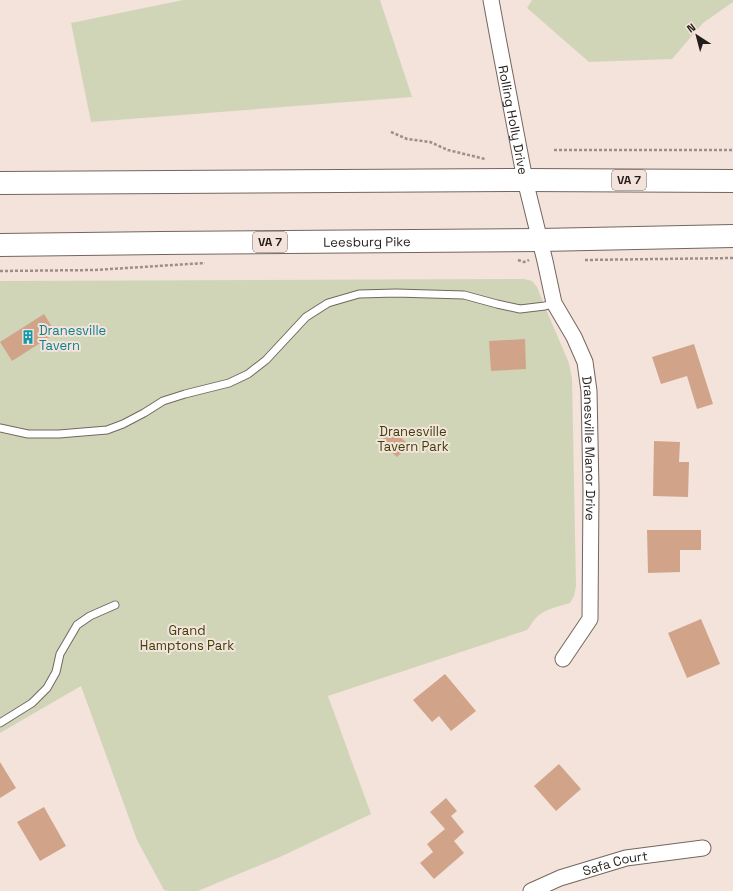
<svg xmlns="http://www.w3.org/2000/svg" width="733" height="891" viewBox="0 0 733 891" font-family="'Space Grotesk',sans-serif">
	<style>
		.green { fill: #d1d5b8 }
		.building { fill: #d1a48a }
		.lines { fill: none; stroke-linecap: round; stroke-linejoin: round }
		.lane-casing { stroke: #74665f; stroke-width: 9 }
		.street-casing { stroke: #74665f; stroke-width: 17 }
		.highway-casing { stroke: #74665f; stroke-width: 24 }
		.path { stroke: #9b8f89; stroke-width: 2.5; stroke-dasharray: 3 2; stroke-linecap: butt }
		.lane { stroke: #fff; stroke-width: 7 }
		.street { stroke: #fff; stroke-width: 15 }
		.highway { stroke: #fff; stroke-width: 22 }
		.labels { text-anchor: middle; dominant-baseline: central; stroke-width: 4; stroke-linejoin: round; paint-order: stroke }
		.shield { fill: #f3e3db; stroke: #625955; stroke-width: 1 }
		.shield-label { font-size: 12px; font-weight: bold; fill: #241e1b }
		.street-label { font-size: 13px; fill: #241e1b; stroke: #f3e3db }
		.culture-label { font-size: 13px; fill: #0d838f; stroke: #f3e3db; text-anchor: start }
		.park-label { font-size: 13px; fill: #3c4107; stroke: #f3e3db }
	</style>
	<rect width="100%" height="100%" fill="#f3e3db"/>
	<path class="green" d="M183,0H380L412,97L91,122L71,23Z
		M532,0H733V2L703,23L672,59L589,62L527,8Z
		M524,279L532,281L537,287L548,314L569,363L572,378L576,586L574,596L570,603C557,607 544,609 535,619C532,622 530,627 527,630L328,696L371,814L282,856L198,891H169L164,890L137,840L81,686L0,733V281Z"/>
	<path class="building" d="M44,314L56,333L12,361L0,342Z
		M525,339L526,369L491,371L489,341Z
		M694,344L713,404L697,409L687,376L661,384L652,357Z
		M392,429L409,445L397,457L380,442Z
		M654,441L680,442L679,462H689L688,497L653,496Z
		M647,530H701V550H680V572L648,573Z
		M701,619L720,664L687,678L668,633Z
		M445,674L476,711L451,731L439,716L432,722L413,700Z
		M0,762L16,788L0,798Z
		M559,764L581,789L556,811L534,786Z
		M446,798L457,811L451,816L464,832L454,841L464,853L434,879L420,863L433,852L427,844L445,829L430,812Z
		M44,807L66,846L40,861L17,822Z"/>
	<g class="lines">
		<defs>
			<path id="lane" d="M0,428L28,434H59L107,430L123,424L144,413L163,401L185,394L229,383L248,374L266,360L306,317L328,303L359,294L396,293L464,295L497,304L520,309L545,306L554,303
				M0,723L32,703L47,688L56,672L60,654L77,625L90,616L115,605"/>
			<g id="street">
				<path id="s1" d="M491,0L498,38L525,180L545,261L554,303L574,337L585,362L589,391L591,490L590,619L563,659"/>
				<path id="s2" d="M531,891L560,878L626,858L703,848"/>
			</g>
			<g id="highway">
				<path d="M0,183L525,180L733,181"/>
				<path id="s3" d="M0,245L162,243L540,240L733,236"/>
			</g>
		</defs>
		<use href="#lane" class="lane-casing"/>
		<use href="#street" class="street-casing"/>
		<use href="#highway" class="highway-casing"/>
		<path class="path" d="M391,132L407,139L430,142L448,150L485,159
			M554,150H733
			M518,260L524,262L529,260
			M585,260L733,258
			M0,271L95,270L205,263"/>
		<use href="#lane" class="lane"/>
		<use href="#street" class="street"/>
		<use href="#highway" class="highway"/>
	</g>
	<defs>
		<symbol id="building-bare" viewBox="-9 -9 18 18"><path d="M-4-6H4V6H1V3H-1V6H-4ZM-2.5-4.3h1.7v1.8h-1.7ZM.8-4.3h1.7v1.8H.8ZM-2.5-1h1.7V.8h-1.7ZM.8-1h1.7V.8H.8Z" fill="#0f9aa8" stroke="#f3e3db" stroke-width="2.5" paint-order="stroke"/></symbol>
	</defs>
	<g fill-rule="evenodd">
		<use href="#building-bare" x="18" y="327" width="20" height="20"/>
	</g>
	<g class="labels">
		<g class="shield">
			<rect x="612" y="170" width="34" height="20" rx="3"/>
			<rect x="253" y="232" width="34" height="20" rx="3"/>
		</g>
		<g class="shield-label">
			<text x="629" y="180">VA 7</text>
			<text x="270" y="242">VA 7</text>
		</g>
		<g class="street-label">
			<text stroke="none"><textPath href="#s1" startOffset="122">Rolling Holly Drive</textPath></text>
			<text stroke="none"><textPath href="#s3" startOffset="367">Leesburg Pike</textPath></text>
			<text stroke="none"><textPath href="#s1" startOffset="463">Dranesville Manor Drive</textPath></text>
			<text stroke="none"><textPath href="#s2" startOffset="89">Safa Court</textPath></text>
		</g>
		<g class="culture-label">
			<text x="39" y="330">Dranesville<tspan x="39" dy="15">Tavern</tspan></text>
		</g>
		<g class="park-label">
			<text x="413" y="431">Dranesville<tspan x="413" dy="15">Tavern Park</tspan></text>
			<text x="187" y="630">Grand<tspan x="187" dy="15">Hamptons Park</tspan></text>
		</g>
	</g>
	<g transform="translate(697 36) rotate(324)" stroke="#f3e3db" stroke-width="3" paint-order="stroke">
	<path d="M0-3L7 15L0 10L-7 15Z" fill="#241e1b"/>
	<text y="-6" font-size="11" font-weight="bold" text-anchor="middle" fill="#241e1b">N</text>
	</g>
</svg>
